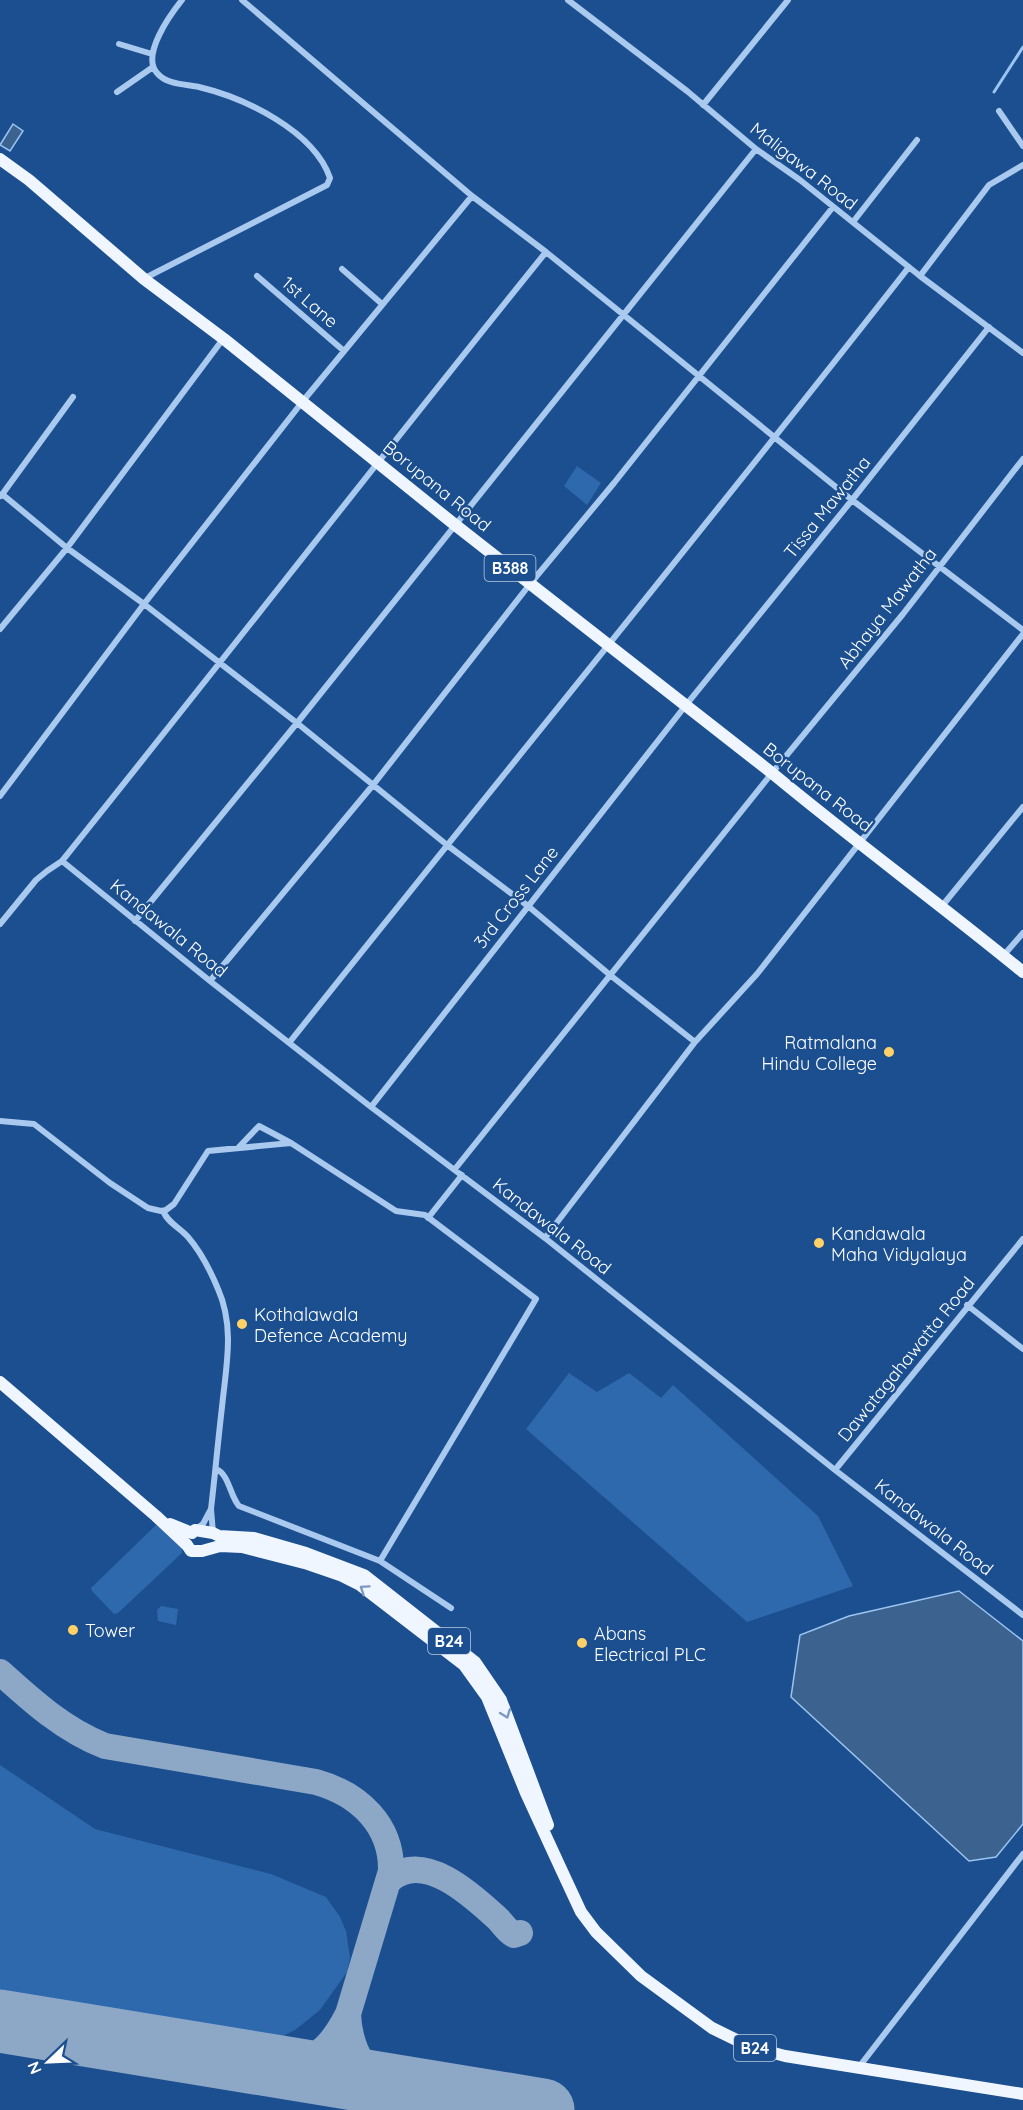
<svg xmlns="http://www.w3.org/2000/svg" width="1023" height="2110" viewBox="0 0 1023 2110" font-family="Quicksand,sans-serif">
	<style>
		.green { fill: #2e69ad }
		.water { fill: #3c6290; stroke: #9cc4f0; stroke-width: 1.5 }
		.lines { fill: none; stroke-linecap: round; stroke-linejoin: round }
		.stream { stroke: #9cc4f0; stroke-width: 3 }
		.taxiway { stroke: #8da7c7; stroke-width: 26 }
		.runway { stroke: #8da7c7; stroke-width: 63 }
		.minor { stroke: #a9c9ee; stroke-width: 6 }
		.primary { stroke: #f0f6ff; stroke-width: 12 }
		.oneway { stroke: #7b9ac1 }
		.poi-dot { fill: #ffd166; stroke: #1b4f8f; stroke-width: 2 }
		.labels { text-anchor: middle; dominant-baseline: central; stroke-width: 5; stroke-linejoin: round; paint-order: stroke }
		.shield { fill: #1b4f8f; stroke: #bbcadd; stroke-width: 1.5 }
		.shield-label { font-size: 16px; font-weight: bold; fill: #fff }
		.street-label { font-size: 18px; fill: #fff; stroke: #1b4f8f }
		.poi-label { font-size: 18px; fill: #fff; stroke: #1b4f8f; text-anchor: start }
	</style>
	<rect width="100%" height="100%" fill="#1b4f8f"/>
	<path class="green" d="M577,466L601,483L587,505L564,486Z
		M569,1373L597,1392L629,1373L661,1398L673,1385L818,1516L853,1586L747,1622L526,1429Z
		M156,1525H160L182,1548V1553L118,1613L114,1614L92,1591L91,1588Z
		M161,1606L178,1609L176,1625L158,1621L157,1610Z
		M0,1765L95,1829L271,1874L326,1897L340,1917L346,1931L350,1958L347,1972L320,2010L295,2030L279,2038L0,1991Z"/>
	<path class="water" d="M13,124L23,131L10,151L0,145Z
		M959,1591L1023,1641V1824L996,1857L969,1861L791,1697L800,1635L849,1616Z"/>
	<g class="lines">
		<path class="stream" d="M994,92L1023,47"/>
		<path class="taxiway" d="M0,1672C32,1701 64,1730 105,1746L316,1782C359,1794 392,1825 391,1871L348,2014C349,2036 357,2066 378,2077C387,2081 397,2084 406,2087
			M390,1880C423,1849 473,1896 498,1919C503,1924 507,1931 514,1935L520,1933
			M0,2026L17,2024
			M266,2065C312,2063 327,2055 348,2014"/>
		<path class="runway" d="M0,2021L543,2110"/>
		<path class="minor" d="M242,0L472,196L546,252L852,500L1023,630
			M568,0L687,91L756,149L800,180L920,276L1023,353
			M119,44L152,54
			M117,92L153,67
			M703,105L788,0
			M999,111L1023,146
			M853,222L917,140
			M342,269L382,304
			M257,276L344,351
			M920,276L989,185L1023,165
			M145,278L327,185L330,178C314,131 245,98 199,87C185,84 167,85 157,73C141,55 170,15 182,0
			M2,494L67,548L144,604L297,723L447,845L528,906L610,975L695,1042
			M1,496L73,397
			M0,629L67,548L223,339
			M0,796L144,604L303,401L472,196
			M62,861L210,981L371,1107L545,1238L835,1470L1023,1615
			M942,906L1023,807
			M135,921L297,723L756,149
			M0,924L36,880L47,871L62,861C224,659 383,454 546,252
			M1003,956L1023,933
			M210,981L373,785L530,584L614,483L833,207
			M289,1043C495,784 705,528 909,267
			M371,1107L686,705L852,500L989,327
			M0,1121L34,1124L110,1183L148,1208L161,1211L166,1210L174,1204L208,1151L291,1143L396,1211L425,1215L536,1299L380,1561
			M238,1148L259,1126L291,1143
			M455,1169L772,773L903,614L1023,459
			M163,1211C168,1223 179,1227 188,1237C200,1251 211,1272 218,1289C235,1327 226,1367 222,1407C218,1441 215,1475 211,1509L213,1533
			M428,1218L462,1175
			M545,1238L695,1042L757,974L1023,634
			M967,1305L1023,1349
			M216,1469C229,1474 230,1496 239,1506L380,1561L451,1608
			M835,1470L1023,1239
			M196,1529L203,1524L211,1509
			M859,2067L1023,1854"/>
		<path class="primary" d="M0,159L29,180L144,279L224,339L454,524L772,773C854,841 940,904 1023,972
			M0,1382L156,1516L187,1545L191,1551H202L220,1546L242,1547L308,1564L340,1575L360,1585L464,1665L487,1697L526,1793L561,1869L581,1912L596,1932L641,1976L712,2028L751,2047L785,2056L1023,2094
			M170,1524L192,1533L195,1530L213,1533L219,1536L254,1538L306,1553L364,1575L475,1662L501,1700L548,1825"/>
	</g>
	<defs><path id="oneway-chevron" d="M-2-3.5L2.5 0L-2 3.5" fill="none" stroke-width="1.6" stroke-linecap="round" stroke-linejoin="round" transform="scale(1.5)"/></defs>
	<g class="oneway">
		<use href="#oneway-chevron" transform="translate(364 1589) rotate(-146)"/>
		<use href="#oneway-chevron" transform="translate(506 1714) rotate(69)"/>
	</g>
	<g class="poi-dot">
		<circle cx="889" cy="1052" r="6"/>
		<circle cx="819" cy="1243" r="6"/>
		<circle cx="242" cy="1324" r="6"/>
		<circle cx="73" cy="1630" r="6"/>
		<circle cx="582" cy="1643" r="6"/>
	</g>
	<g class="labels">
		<g class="shield">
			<rect x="484.5" y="555" width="51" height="26" rx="4.5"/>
			<rect x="428" y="1628" width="42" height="26" rx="4.5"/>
			<rect x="734" y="2035" width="42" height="26" rx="4.5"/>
		</g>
		<g class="shield-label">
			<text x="510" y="568">B388</text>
			<text x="449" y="1641">B24</text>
			<text x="755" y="2048">B24</text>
		</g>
		<g class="street-label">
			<text transform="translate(804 166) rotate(38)">Maligawa Road</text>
			<text transform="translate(310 302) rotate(41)">1st Lane</text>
			<text transform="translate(437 486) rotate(39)">Borupana Road</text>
			<text transform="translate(827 507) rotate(-51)">Tissa Mawatha</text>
			<text transform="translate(887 608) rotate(-52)">Abhaya Mawatha</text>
			<text transform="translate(818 787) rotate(38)">Borupana Road</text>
			<text transform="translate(516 897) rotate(-52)">3rd Cross Lane</text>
			<text transform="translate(169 928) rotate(39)">Kandawala Road</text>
			<text transform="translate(552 1226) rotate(38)">Kandawala Road</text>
			<text transform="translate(906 1359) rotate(-51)">Dawatagahawatta Road</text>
			<text transform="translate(934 1527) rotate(38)">Kandawala Road</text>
		</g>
		<g class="poi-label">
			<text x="877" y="1042" text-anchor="end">Ratmalana<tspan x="877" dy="21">Hindu College</tspan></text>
			<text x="831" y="1233">Kandawala<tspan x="831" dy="21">Maha Vidyalaya</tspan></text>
			<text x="254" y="1314">Kothalawala<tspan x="254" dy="21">Defence Academy</tspan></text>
			<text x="85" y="1630">Tower</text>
			<text x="594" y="1633">Abans<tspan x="594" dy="21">Electrical PLC</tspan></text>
		</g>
	</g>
	<g transform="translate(48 2062) rotate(247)" stroke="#1b4f8f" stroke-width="4.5" paint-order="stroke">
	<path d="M0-4.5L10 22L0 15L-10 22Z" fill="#ffffff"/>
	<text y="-9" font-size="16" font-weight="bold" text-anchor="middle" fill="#ffffff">N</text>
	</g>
</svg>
